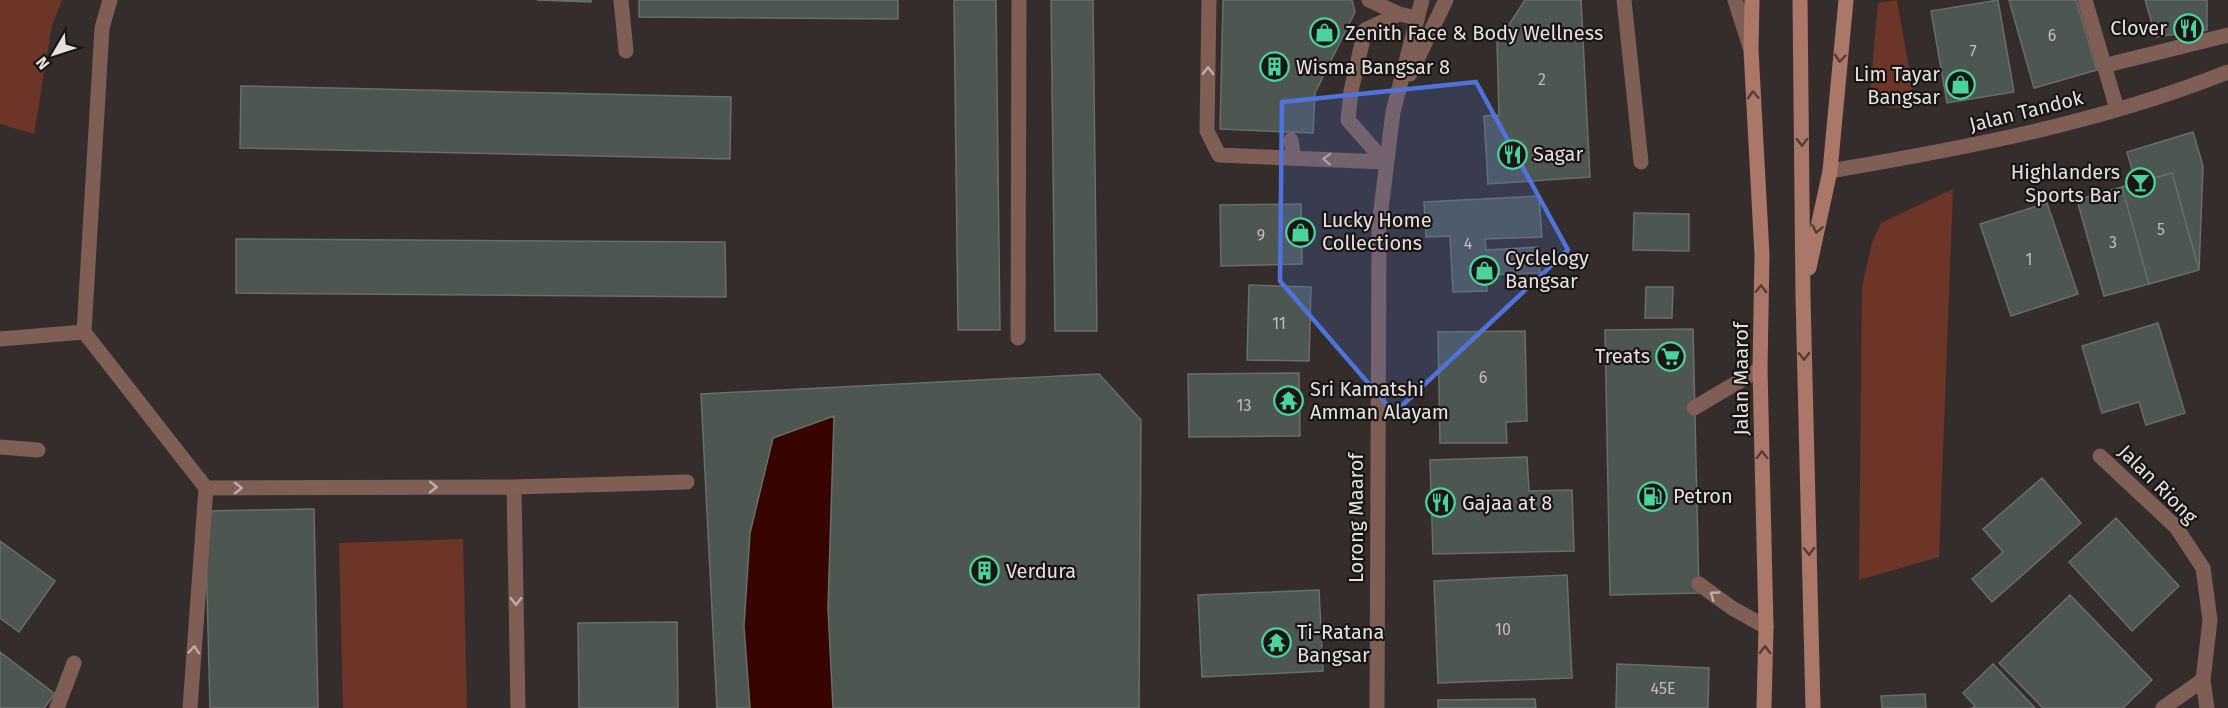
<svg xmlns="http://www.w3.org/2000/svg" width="2228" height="708" viewBox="0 0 2228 708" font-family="'Fira Sans',sans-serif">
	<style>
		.green { fill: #6d3527 }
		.water { fill: #370400 }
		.building { fill: #4e5652; stroke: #676f6b; stroke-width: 1.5 }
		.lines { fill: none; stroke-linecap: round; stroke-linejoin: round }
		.service { stroke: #7f5e55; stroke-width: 15 }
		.minor { stroke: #7f5e55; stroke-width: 15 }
		.secondary { stroke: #ab7769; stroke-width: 15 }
		.oneway { stroke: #533d37 }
		.oneway2 { stroke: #bdada8 }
		.marked { fill: #4f73da; fill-opacity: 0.2; stroke: #4f73da; stroke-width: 4.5; stroke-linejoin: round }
		.labels { text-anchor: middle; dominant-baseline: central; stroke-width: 4.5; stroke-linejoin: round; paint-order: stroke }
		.number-label { font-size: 16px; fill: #c0bebc }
		.poi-label { font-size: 20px; fill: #e6e1df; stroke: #191615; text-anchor: start }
		.street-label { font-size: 20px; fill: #e6e1df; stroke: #191615 }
	</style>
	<rect width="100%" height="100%" fill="#342d2b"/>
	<path class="green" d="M0,0H62L52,25L34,134L0,124Z
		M1897,0L1915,103C1895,112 1886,109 1870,94L1878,3Z
		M1953,189L1939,557L1859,580L1862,287L1872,243L1881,223Z
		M463,539L467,708H343L339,543Z"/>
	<path class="water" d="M834,416L828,608L833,708H750L744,626L750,533L773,438Z"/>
	<path class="building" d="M537,0H591V2Z
		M639,0H898V19L639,17Z
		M954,0H996L1000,330H958Z
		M1051,0H1093L1097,331H1055Z
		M1223,0H1352L1355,12L1315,93L1313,133L1220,129Z
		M1525,0H1581L1590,177L1488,184L1484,116L1499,115L1497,43Z
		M1998,0L2014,92L1947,103L1931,11Z
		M2009,0H2076L2097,70L2034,88Z
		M2145,0H2207V30L2156,37Z
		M241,86L731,97L730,159L240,148Z
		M2193,132L2203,166L2199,270L2172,173L2136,183L2127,152Z
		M2172,173L2199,270L2149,284L2122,187Z
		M2122,187L2149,284L2104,296L2077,200Z
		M1539,196L1542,237L1485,239L1486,250L1538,247L1540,273L1486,275L1487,291L1453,292L1450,236L1426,237L1424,202Z
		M2047,203L2078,294L2011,316L1980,224Z
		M1301,204L1302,264L1221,266L1220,205Z
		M1634,213L1689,214V251L1633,250Z
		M236,239L725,242L726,297L236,293Z
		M1249,285L1311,287L1309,361L1247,360Z
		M1646,287H1673L1672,318H1645Z
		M2158,323L2185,413L2146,425L2139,402L2102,413L2082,346Z
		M1693,329L1699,593L1610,595L1605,330Z
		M1525,331L1527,421L1506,422L1507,443H1440L1438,332Z
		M1299,373L1300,436L1189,437L1188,374Z
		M1099,374L1141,420L1139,708H833L828,608L834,416L773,438L750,533L744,626L750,708H717L701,394Z
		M1527,457L1529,491L1572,490L1574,551L1433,554L1430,460Z
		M2042,478L2081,523L1992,602L1972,579L2003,552L1983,529Z
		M314,509L318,708H210L205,511Z
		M2116,518L2179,586L2132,631L2069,562Z
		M0,541L55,581L19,632L0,618Z
		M1567,575L1572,678L1438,683L1434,581Z
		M1319,590L1323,671L1202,677L1198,595Z
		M2070,595L2152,680L2123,708H2043L1999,663Z
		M677,622L678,708H579L578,623Z
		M0,652L55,694L44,708H0Z
		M1617,664L1709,668L1708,708H1616Z
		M1993,664L2035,708H1972L1975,706L1963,693Z
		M1925,694L1926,708H1882L1881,696Z
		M1535,699L1536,708H1438V700Z"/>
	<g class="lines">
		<path class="service" d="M110,0L102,28L84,332L206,488
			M621,0L626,51
			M1209,0L1207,131L1219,155L1385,162
			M1369,0L1399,14
			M1624,0L1641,162
			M2085,0L2117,109
			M2103,66L2228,35
			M1291,140L1294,158
			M1385,162L1348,120L1351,91L1365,30L1399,14L1417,18
			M1018,338L1019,0
			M0,339L84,332
			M1694,408L1760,369
			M0,447L38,450
			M514,487L687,482
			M1699,584L1732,608L1766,627
			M57,708L74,663
			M190,708L206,488L514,487L518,708"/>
		<path class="minor" d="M1735,0L1750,47
			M1410,74L1446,0
			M1830,171C1965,148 2100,123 2228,72
			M2100,456L2176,527L2203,568L2210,620L2203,680L2207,708
			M1377,708L1379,226L1393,112L1422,0
			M2163,708L2203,680"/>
		<path class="secondary" d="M1752,0L1751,50L1762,255L1760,369L1766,627L1764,708
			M1800,0L1803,297L1813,708
			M1809,268L1830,171L1846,0"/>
	</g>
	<defs><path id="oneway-chevron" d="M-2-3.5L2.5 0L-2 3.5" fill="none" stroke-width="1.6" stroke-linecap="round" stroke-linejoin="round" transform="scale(1.5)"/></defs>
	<g class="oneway">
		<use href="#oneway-chevron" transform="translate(1840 58) rotate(95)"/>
		<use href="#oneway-chevron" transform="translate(1753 95) rotate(-93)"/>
		<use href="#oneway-chevron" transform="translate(1802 142) rotate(90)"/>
		<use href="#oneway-chevron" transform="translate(1817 229) rotate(102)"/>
		<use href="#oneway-chevron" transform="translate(1761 289) rotate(-89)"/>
		<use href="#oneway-chevron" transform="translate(1804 356) rotate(89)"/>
		<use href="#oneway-chevron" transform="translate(1762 455) rotate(-91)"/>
		<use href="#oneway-chevron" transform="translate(1809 551) rotate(89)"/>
		<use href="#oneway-chevron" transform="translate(1765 650) rotate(-89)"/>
	</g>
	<g class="oneway2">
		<use href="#oneway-chevron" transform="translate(1208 71) rotate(-89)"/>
		<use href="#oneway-chevron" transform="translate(1327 159) rotate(-178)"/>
		<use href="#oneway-chevron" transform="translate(433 487)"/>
		<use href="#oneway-chevron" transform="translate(238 488)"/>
		<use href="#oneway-chevron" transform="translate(1714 595) rotate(-144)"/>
		<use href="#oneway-chevron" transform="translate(516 601) rotate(89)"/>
		<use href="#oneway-chevron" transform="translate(194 650) rotate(-86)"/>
	</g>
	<path class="marked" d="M1476,82L1568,250L1394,413L1280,281L1282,102Z"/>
	<defs>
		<symbol id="restaurant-ring" viewBox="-11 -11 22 22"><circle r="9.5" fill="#191615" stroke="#4ad49c" stroke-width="1.5"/><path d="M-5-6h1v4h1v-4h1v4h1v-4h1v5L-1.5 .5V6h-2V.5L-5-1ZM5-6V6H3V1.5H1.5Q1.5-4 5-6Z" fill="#4ad49c"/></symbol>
		<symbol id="shop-ring" viewBox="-11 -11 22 22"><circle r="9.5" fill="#191615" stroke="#4ad49c" stroke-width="1.5"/><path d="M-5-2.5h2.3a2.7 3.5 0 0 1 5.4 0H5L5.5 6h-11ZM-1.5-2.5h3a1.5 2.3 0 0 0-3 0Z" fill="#4ad49c"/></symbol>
		<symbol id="building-ring" viewBox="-11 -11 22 22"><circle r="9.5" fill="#191615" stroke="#4ad49c" stroke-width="1.5"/><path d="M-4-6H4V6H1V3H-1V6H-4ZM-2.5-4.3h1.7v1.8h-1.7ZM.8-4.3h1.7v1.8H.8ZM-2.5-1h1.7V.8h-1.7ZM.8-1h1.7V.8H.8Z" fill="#4ad49c"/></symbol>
		<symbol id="bar-ring" viewBox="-11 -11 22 22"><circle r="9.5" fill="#191615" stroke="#4ad49c" stroke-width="1.5"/><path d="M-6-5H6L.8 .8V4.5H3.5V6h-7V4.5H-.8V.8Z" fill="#4ad49c"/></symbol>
		<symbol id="supermarket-ring" viewBox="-11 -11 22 22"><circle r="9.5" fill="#191615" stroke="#4ad49c" stroke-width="1.5"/><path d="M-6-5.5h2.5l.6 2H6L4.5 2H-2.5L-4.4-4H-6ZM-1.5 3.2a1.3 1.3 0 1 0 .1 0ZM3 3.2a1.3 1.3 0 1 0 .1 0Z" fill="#4ad49c"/></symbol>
		<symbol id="temple-ring" viewBox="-11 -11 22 22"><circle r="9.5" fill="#191615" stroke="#4ad49c" stroke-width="1.5"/><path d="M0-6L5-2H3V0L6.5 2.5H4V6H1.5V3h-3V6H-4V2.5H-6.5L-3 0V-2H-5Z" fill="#4ad49c"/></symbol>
		<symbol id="fuel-ring" viewBox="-11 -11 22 22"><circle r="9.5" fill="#191615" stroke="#4ad49c" stroke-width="1.5"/><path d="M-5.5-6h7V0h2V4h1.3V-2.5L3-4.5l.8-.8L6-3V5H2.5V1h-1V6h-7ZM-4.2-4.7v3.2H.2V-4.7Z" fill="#4ad49c"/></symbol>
	</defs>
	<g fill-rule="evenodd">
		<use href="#restaurant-ring" x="2172" y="12" width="33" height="33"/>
		<use href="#shop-ring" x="1308" y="16" width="33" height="33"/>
		<use href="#building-ring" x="1258" y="50" width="33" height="33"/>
		<use href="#shop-ring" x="1944" y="68" width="33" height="33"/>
		<use href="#restaurant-ring" x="1496" y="138" width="33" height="33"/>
		<use href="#bar-ring" x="2124" y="166" width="33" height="33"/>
		<use href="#shop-ring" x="1284" y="216" width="33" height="33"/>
		<use href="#shop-ring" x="1468" y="254" width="33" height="33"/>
		<use href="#supermarket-ring" x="1654" y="340" width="33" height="33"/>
		<use href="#temple-ring" x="1272" y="384" width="33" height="33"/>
		<use href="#fuel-ring" x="1636" y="480" width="33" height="33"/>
		<use href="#restaurant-ring" x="1424" y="486" width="33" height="33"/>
		<use href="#building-ring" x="968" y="554" width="33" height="33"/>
		<use href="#temple-ring" x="1260" y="626" width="33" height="33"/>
	</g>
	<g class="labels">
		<g class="number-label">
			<text x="2052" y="35">6</text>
			<text x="1973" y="51">7</text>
			<text x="1542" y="79">2</text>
			<text x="2161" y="229">5</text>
			<text x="1261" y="235">9</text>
			<text x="2113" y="242">3</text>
			<text x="1468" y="243">4</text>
			<text x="2029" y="259">1</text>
			<text x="1279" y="323">11</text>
			<text x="1483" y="377">6</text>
			<text x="1244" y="405">13</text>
			<text x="1503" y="629">10</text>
			<text x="1663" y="688">45E</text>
		</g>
		<g class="poi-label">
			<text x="2167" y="28" text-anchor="end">Clover</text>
			<text x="1345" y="33">Zenith Face &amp; Body Wellness</text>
			<text x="1296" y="67">Wisma Bangsar 8</text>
			<text x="1940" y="74" text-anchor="end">Lim Tayar<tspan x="1940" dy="23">Bangsar</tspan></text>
			<text x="1533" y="154">Sagar</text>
			<text x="2120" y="172" text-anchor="end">Highlanders<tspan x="2120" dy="23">Sports Bar</tspan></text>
			<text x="1322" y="220">Lucky Home<tspan x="1322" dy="23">Collections</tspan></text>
			<text x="1505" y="258">Cyclelogy<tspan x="1505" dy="23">Bangsar</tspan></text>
			<text x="1650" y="356" text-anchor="end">Treats</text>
			<text x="1310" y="389">Sri Kamatshi<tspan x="1310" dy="23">Amman Alayam</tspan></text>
			<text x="1673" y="496">Petron</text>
			<text x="1462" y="503">Gajaa at 8</text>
			<text x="1006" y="571">Verdura</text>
			<text x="1297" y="632">Ti-Ratana<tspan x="1297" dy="23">Bangsar</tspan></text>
		</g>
		<g class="street-label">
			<text transform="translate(2026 111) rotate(-14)">Jalan Tandok</text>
			<text transform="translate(1741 379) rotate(-90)">Jalan Maarof</text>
			<text transform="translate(2158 484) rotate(45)">Jalan Riong</text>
			<text transform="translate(1356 518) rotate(-90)">Lorong Maarof</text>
		</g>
	</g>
	<g transform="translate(54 54) rotate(231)" stroke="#191615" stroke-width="4.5" paint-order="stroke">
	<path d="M0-4.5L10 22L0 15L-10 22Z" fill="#e6e1df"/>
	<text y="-9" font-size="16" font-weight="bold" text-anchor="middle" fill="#e6e1df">N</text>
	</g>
</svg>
